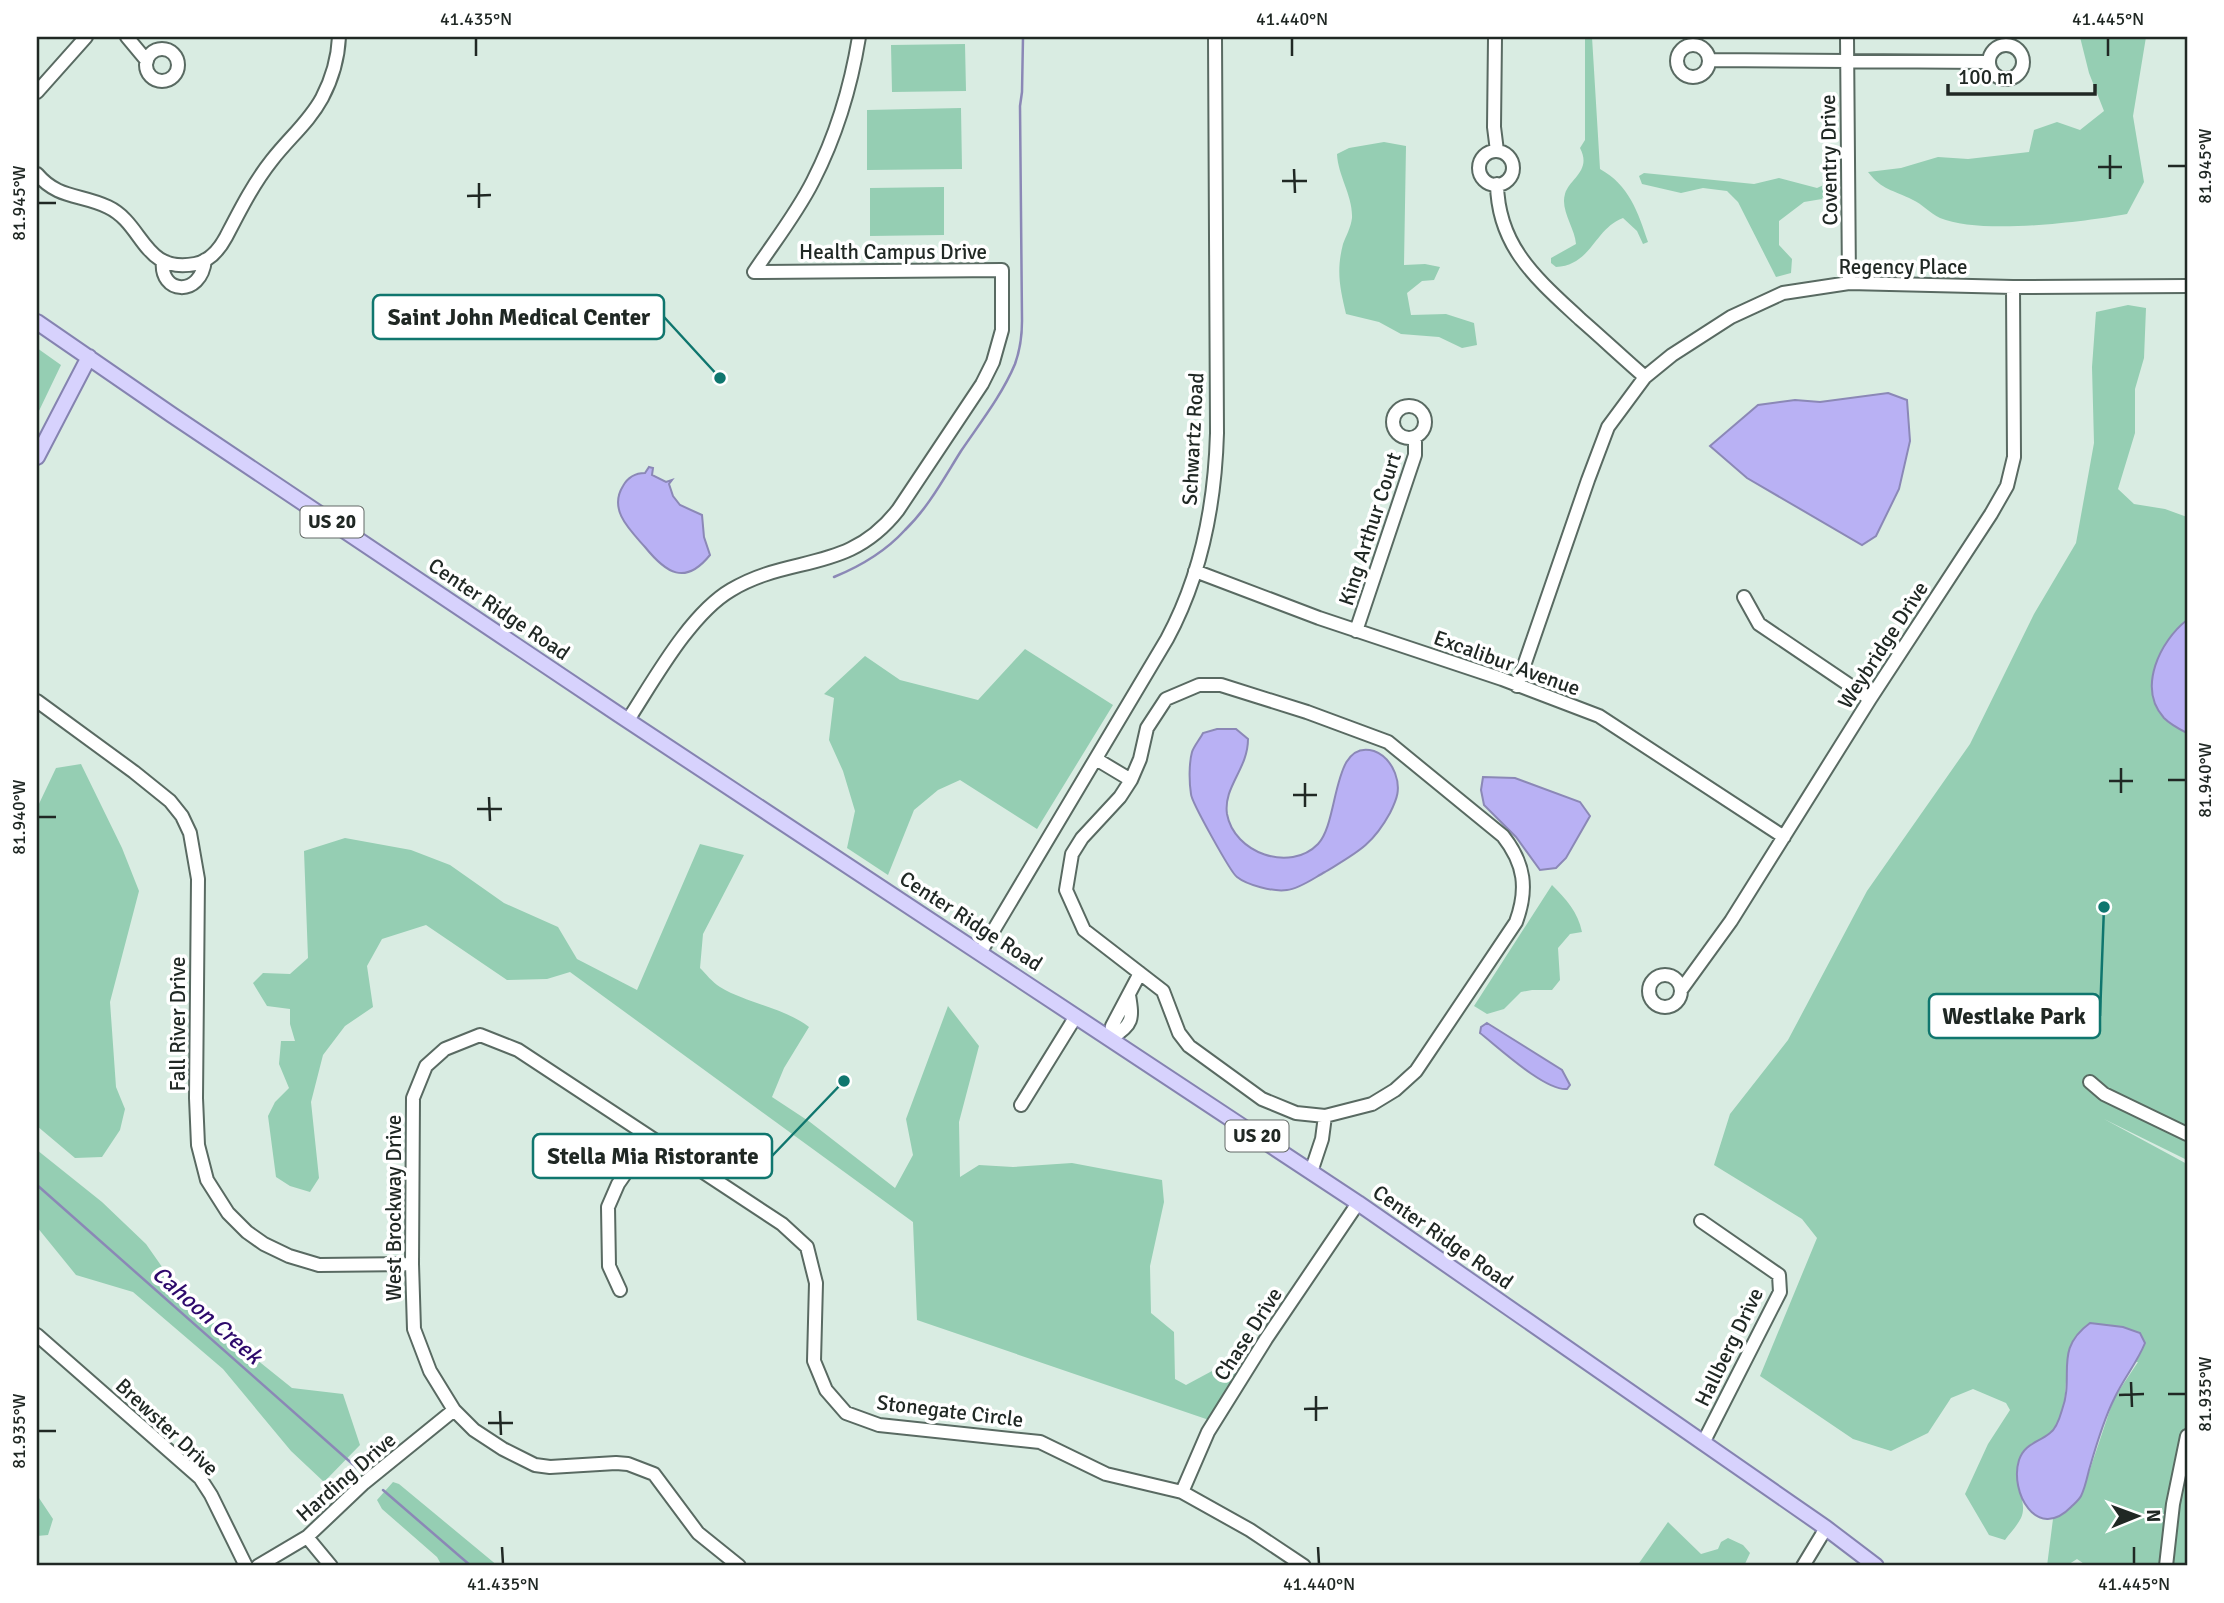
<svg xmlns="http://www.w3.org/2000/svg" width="2224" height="1603" viewBox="0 0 2224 1603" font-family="Signika,sans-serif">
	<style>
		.green { fill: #95ceb3 }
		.water { fill: #b9b1f4; stroke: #8b88b6; stroke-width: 2 }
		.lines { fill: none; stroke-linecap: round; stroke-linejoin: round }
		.stream { stroke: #8b88b6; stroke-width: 2.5 }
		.minor-casing { stroke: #596a62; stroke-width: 16 }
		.major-casing { stroke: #8583b0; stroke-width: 18 }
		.minor { stroke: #fff; stroke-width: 12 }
		.major { stroke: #d7d2fd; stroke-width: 14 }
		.ticks { fill: none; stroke: #202824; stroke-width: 2.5 }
		.labels { text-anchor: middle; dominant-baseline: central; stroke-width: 7; stroke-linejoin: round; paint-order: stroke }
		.shield { fill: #fff; stroke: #636866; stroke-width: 2 }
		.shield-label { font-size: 19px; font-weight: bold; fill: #202824 }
		.street-label { font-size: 21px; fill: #202824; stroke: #fff }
		.water-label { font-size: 23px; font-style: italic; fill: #2d096b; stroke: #fff }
		.leader { fill: none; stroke: #0f766e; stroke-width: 2.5 }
		.callout-dot { fill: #0f766e; stroke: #fff; stroke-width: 2.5 }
		.callout { fill: #fff; stroke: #0f766e; stroke-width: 2.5 }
		.callout-label { font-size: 23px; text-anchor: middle; font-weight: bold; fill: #202824 }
		.neatline { fill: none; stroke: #202824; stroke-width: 2.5 }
		.ticks-label { font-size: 18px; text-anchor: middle; fill: #202824 }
	</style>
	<rect width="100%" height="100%" fill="#d9ece2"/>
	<path class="green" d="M1585,37H1592L1600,169C1629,185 1638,212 1648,242L1643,244L1637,231L1623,218C1594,229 1592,265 1556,267L1551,263V258L1576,244C1575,228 1560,210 1565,194C1570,178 1592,171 1580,148L1585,140Z
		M2080,37H2146L2133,116L2144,182L2127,214C2083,222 1980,235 1940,218C1930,213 1922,204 1913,200C1892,189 1883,191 1868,172L1901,168L1938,157L1968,159L2029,152L2034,130L2057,122L2080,130L2104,111L2089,73Z
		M965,44L966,91L892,92L891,45Z
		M961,108L962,169L867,170V110Z
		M1384,142L1406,146L1404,265L1425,264L1440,267L1434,280L1422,281L1407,293L1411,315L1446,314L1474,323L1477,345L1462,348L1439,337L1401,334L1379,322L1346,314C1340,288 1336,271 1343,244C1346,236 1351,227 1352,218C1353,196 1338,176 1337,154L1349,148Z
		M1644,173L1754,184L1779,178L1817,188L1828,183L1822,199L1804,202L1779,221V245L1792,259L1791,273L1776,277L1738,202L1727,191L1703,188L1681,193L1642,184L1639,176Z
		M944,187V235L870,236V188Z
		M2128,305L2146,308L2144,358L2135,389V433L2118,489L2134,504L2165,509L2187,517V1160L2104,1119L2187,1164V1566H2087L2077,1559L2066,1566H2047L2053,1519L2066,1512L2081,1496L2114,1398L2138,1362L2067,1369C2065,1387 2066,1420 2052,1433C2040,1444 2026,1439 2019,1460C2011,1485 2029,1500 2021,1518C2017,1526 2010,1533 2005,1540L1989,1535L1965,1494L1988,1444L2010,1410L2006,1403L1973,1389L1951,1398L1928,1433L1891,1451L1853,1439L1760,1376L1817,1238L1802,1219L1714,1165L1730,1114L1788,1040L1867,891L1970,744L2034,614L2076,543L2094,443L2092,367L2096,312Z
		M37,348L61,365L37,415Z
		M1025,649L1113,705L1037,829L960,780L938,790L914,810L888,875L847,848L855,811L843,771L829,740L834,698L824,694L865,656L900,680L978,700Z
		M81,764L122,848L139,891L110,1002L116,1087L125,1109L120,1130L102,1157L75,1158L37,1126V808L56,768Z
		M345,838L411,850L450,865L504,903L558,927L577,959L637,990L700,844L744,855L703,934L700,968C706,974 712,982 720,987C748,1004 783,1007 809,1027L784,1068L772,1097L810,1122L895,1188L913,1155L906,1119L948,1006L979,1046L959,1122L960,1177L979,1165L1013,1167L1072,1163L1162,1180L1164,1202L1150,1266L1151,1313L1174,1332L1175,1379L1186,1385L1212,1371L1235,1348V1383L1209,1420L917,1320L913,1222L570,972L547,979L507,980L426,925L382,939L367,966L373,1007L345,1026L323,1055L311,1102L319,1178L310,1192L290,1186L276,1177L268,1116L275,1102L289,1088L279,1064L281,1041H295L290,1024V1009L267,1006L253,983L263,973L290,974L308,958L304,851Z
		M1552,885C1566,899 1578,912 1582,932L1570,934L1558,948L1560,980L1552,990H1532L1521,992L1504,1009L1487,1014L1474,1006Z
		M37,1150L102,1202L146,1244L181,1294L242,1348L292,1388L343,1394L360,1445L324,1482L291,1451L223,1369L133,1292L76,1275L37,1227Z
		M393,1482L399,1484L498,1566H442L437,1557L382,1509L377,1500Z
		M37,1495L53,1519L48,1535L37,1536Z
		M1668,1522L1701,1554L1718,1549L1721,1542L1728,1538L1743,1545L1750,1553L1744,1566H1637Z"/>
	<path class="water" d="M1888,393L1907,400L1910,441L1899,489L1876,536L1862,545L1747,478L1710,446L1758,405L1795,400L1820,402Z
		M649,467L653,468L652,475L666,482L672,480L669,484L673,496L680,505L702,515L704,537L710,555C685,586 666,573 645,547C630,530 608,510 623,486C628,477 635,473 645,473Z
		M2187,620V733C2179,729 2170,724 2164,718C2137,688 2160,641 2187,620Z
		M1217,729H1236L1248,739C1248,769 1223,787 1227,814C1234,853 1290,873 1318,844C1340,821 1331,738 1374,751C1385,755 1391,763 1395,773C1401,789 1397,799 1390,813C1372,846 1356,853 1325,872C1314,878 1299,889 1287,890C1273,892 1247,885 1237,877C1231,873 1191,801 1191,794C1189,782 1189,763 1192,752C1194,746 1200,739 1203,733Z
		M1483,777L1515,778L1580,802L1590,816L1566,858L1556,868L1540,870L1516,837L1484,805L1481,790Z
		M1487,1023L1562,1070L1570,1085L1567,1089C1545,1091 1498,1047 1480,1033L1481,1027Z
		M2090,1323L2123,1327L2140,1333L2145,1343C2137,1363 2123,1379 2114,1399C2103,1421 2096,1446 2089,1470C2087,1478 2085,1488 2081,1496C2079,1500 2074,1504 2071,1507C2037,1542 2009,1492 2019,1460C2025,1443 2038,1443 2050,1433C2056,1429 2060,1417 2062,1410C2075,1375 2053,1350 2090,1323Z"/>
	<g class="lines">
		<path class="stream" d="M834,577C861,566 885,552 905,530C928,508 944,478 961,451C980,423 1002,395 1015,364C1020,350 1022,336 1022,321L1020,106L1022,92L1023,37
			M37,1185L357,1468
			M383,1490L471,1566"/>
		<defs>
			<path id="minor" d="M127,37L147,61
				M1847,37L1849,283
				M1495,38L1494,127L1497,151
				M1989 62a17 17 0 1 1 34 0a17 17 0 1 1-34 0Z
				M1677 61a16 16 0 1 1 32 0a16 16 0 1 1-32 0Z
				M146 65a16 16 0 1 1 32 0a16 16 0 1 1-32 0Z
				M1709,60L1988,62
				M37,92L86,37
				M1479 168a17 17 0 1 1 34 0a17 17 0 1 1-34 0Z
				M37,174C58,199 81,194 108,207C144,224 143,274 195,264C210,261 219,250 226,237C240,210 253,184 272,160C289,138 309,122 322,98C332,79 338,58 339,37
				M1497,184C1498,247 1537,279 1580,319C1602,338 1623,358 1645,377
				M163,261C159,294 201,298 205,260
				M754,272C774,242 797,213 813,181C836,136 851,86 859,37
				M1393 422a16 16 0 1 1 32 0a16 16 0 1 1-32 0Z
				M1195,571L1319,618L1502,679L1599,716L1784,837
				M1744,597L1759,624L1870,699
				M1356,631L1415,455V437
				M1199,685H1221L1307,712L1388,742L1503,836C1525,864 1528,889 1516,922L1416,1071L1395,1090L1372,1104L1325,1116L1296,1113L1262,1099L1189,1046L1179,1033L1163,991L1084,930L1066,890L1072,854L1082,838L1120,797L1131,780L1140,759L1147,728L1166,699Z
				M1517,686L1588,480L1608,427L1645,377L1672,355L1731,317L1783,293L1849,283L2013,287L2187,286
				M37,701L134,772L170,801L182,816L190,833L198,879L196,1098L198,1145L207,1180L228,1213L247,1232L264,1244L289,1256L319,1265L412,1264
				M628,720C654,680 690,614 731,590C791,554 848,574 898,510L982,384L993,362L1002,330V270L754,272
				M1096,759L1131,780
				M980,953L1167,639C1201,576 1215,504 1217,433L1215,37
				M1649 991a16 16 0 1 1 32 0a16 16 0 1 1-32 0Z
				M1681,990L1731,921L1870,699L1991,514L2007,486L2014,457L2013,287
				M1111,1038L1112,1026L1140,973
				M1111,1038C1133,1025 1133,1019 1129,995
				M2090,1082L2104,1094L2187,1134
				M1021,1105L1076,1016
				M1311,1172L1322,1139L1325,1116
				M1701,1221L1779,1275L1780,1292L1703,1443
				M620,1290L609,1266L608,1207L618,1184L650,1138
				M37,1335L200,1478L211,1495L246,1566
				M1182,1492L1208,1432L1266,1339L1358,1203
				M307,1537L331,1566
				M258,1566L307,1537L364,1483L454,1410
				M739,1566L698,1533L654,1474L628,1464L616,1463L550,1467L535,1465L503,1449L474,1430L454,1410L430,1371L414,1329L412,1264L413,1098L426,1066L445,1049L480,1035L518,1050L782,1224L807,1247L816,1283L814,1361L826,1390L846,1413L879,1425L1040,1442L1106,1474L1182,1492L1250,1530L1304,1566
				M1803,1566L1826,1528
				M2166,1566L2173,1504L2187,1436"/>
			<path id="major" d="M37,322L172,415L618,714L1358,1203L1826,1528L1876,1566
				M37,457L89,357"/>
		</defs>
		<use href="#minor" class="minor-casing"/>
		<use href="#major" class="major-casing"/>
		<use href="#minor" class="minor"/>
		<use href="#major" class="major"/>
	</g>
	<path class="ticks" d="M476,38V56M1292,38V56M2108,38V56M2110,155V179M2168,166H2186M2098,167H2122M1294,169L1295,193M1282,181H1307M479,183V208M467,196L491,195M38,203H56M2121,768V793M2168,780H2186M2109,781H2133M1305,783V807M1293,795H1317M489,797L490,821M477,809H502M38,817H56M2131,1382L2132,1407M2168,1394H2186M2119,1395L2144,1394M1316,1396V1421M1304,1409L1328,1408M500,1411L501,1435M488,1423H513M38,1431H56M502,1547L503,1564M1318,1547L1319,1564M2134,1547V1564"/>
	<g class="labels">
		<g class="shield">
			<rect x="300.5" y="506.5" width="63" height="31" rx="5"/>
			<rect x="1225.5" y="1120.5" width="63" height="31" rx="5"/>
		</g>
		<g class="shield-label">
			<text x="332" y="522">US 20</text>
			<text x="1257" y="1136">US 20</text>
		</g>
		<g class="street-label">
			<text transform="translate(1829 160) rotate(-91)">Coventry Drive</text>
			<text x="893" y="252">Health Campus Drive</text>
			<text x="1903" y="267">Regency Place</text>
			<text transform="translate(1193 439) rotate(-87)">Schwartz Road</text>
			<text transform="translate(1370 529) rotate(-72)">King Arthur Court</text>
			<text transform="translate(499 609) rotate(34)">Center Ridge Road</text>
			<text transform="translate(1883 645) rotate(-57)">Weybridge Drive</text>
			<text transform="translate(1507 663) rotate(20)">Excalibur Avenue</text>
			<text transform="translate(971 921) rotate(33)">Center Ridge Road</text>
			<text transform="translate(178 1024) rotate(-90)">Fall River Drive</text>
			<text transform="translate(394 1208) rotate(-90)">West Brockway Drive</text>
			<text transform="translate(1443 1237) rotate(35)">Center Ridge Road</text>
			<text transform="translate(1248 1334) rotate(-57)">Chase Drive</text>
			<text transform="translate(1729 1347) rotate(-64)">Hallberg Drive</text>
			<text transform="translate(950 1411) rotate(7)">Stonegate Circle</text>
			<text transform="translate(167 1427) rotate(43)">Brewster Drive</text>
			<text transform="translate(346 1477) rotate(-41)">Harding Drive</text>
		</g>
		<g class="water-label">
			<text transform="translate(207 1315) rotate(41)">Cahoon Creek</text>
		</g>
	</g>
	<path class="leader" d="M720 378L664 317M2104 907L2100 1016M844 1081L772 1156"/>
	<g class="callout-dot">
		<circle cx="720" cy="378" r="7"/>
		<circle cx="2104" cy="907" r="7"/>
		<circle cx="844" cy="1081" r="7"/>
	</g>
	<g class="callout">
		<rect x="373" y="295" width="291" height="44" rx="7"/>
		<rect x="1929" y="994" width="171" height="44" rx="7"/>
		<rect x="533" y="1134" width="239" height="44" rx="7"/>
	</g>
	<g class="callout-label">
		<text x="519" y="325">Saint John Medical Center</text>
		<text x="2014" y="1024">Westlake Park</text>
		<text x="653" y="1164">Stella Mia Ristorante</text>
	</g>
	<rect width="2224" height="1603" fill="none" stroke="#ffffff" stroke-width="77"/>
	<g transform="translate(2137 1516) rotate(89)" stroke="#ffffff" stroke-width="5" paint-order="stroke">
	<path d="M0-5L12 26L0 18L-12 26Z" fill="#202824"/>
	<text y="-10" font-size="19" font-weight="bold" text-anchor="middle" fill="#202824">N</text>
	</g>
	<path d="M1948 84v10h147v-10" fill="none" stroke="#202824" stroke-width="3.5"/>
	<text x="1958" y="84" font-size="21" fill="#202824" stroke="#ffffff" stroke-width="5" paint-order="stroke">100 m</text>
	<rect x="38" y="38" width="2148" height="1526" class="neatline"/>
	<g class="ticks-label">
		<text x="476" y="25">41.435°N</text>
		<text x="1292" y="25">41.440°N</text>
		<text x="2108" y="25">41.445°N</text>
		<text transform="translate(2205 166) rotate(-90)" y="6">81.945°W</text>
		<text transform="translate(19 203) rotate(-90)" y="6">81.945°W</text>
		<text transform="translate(2205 780) rotate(-90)" y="6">81.940°W</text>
		<text transform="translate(19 817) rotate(-90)" y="6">81.940°W</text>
		<text transform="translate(2205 1394) rotate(-90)" y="6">81.935°W</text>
		<text transform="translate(19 1431) rotate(-90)" y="6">81.935°W</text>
		<text x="503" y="1590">41.435°N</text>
		<text x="1319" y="1590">41.440°N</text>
		<text x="2134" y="1590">41.445°N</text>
	</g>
</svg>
